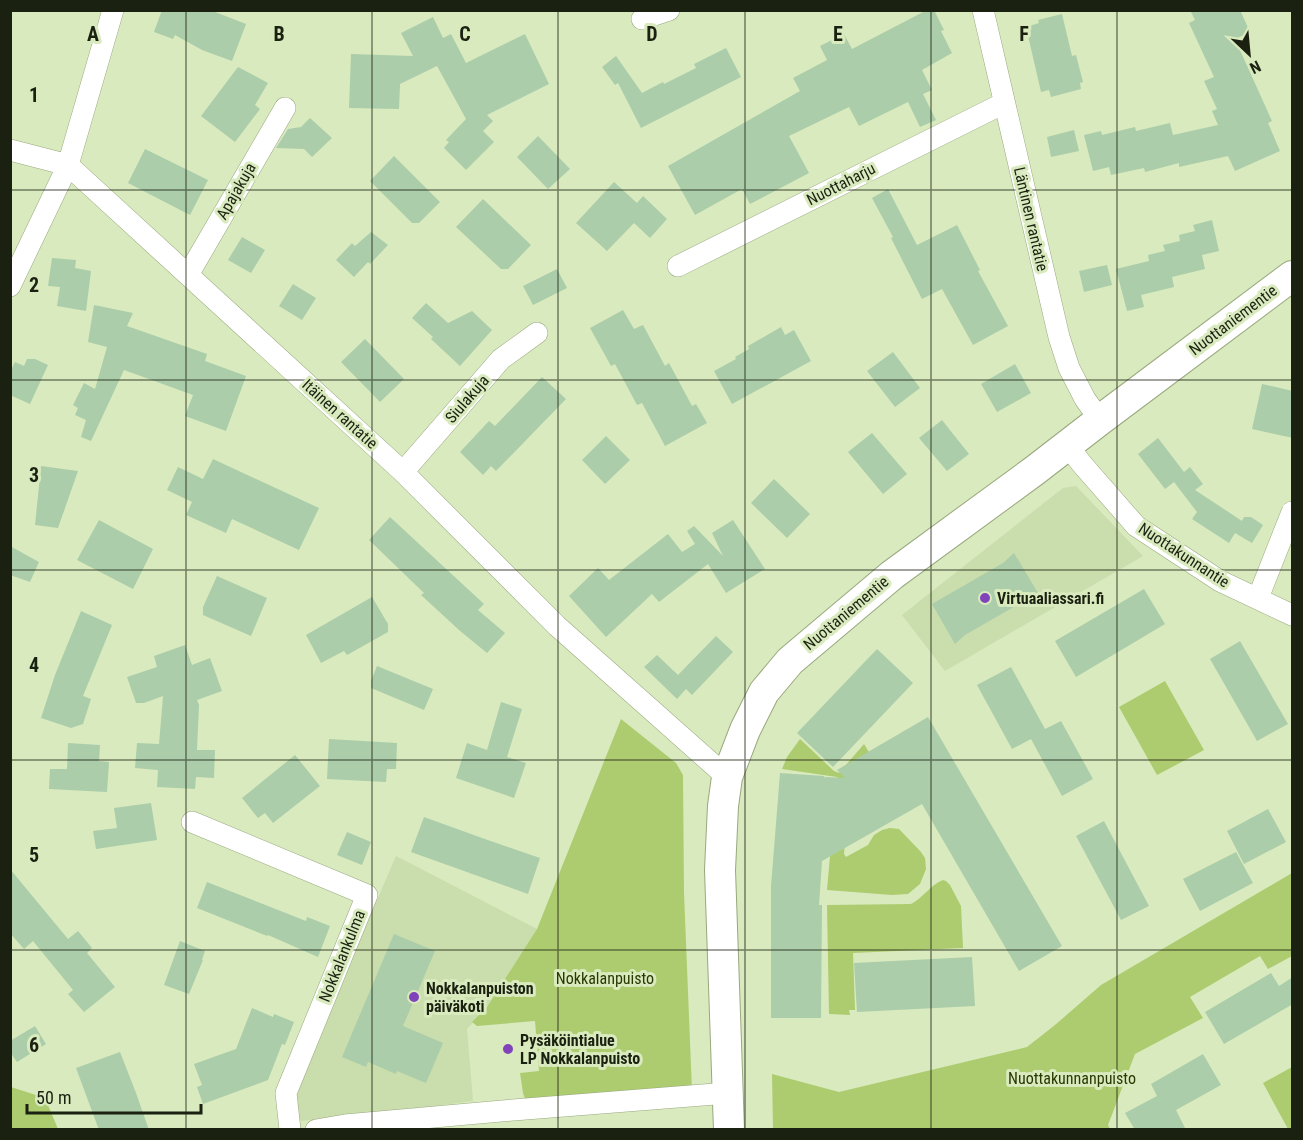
<svg xmlns="http://www.w3.org/2000/svg" width="1303" height="1140" viewBox="0 0 1303 1140" font-family="'Roboto Condensed',sans-serif">
	<style>
		.built { fill: #caddac }
		.green { fill: #accc6f }
		.building { fill: #abcdaa }
		.lines { fill: none; stroke-linecap: round; stroke-linejoin: round }
		.street-casing { stroke: #99a87f; stroke-width: 22 }
		.secondary-casing { stroke: #99a87f; stroke-width: 32 }
		.street { stroke: #fff; stroke-width: 21 }
		.secondary { stroke: #fff; stroke-width: 30 }
		.grid { fill: none; stroke: #1b2111; stroke-width: 1.5; stroke-opacity: 0.55 }
		.poi-dot { fill: #8043b9; stroke: #d9eabe; stroke-width: 2 }
		.labels { text-anchor: middle; dominant-baseline: central; stroke-width: 6; stroke-linejoin: round; paint-order: stroke }
		.street-label { font-size: 16px; fill: #1b2111; stroke: #d9eabe }
		.poi-label { font-size: 16px; font-weight: bold; fill: #1b2111; stroke: #d9eabe; text-anchor: start }
		.park-label { font-size: 16px; fill: #2a3902; stroke: #d9eabe }
		.grid-label { font-size: 20px; text-anchor: middle; font-weight: bold; fill: #1b2111; stroke: #d9eabe; stroke-width: 6; stroke-linejoin: round; paint-order: stroke }
	</style>
	<rect width="100%" height="100%" fill="#d9eabe"/>
	<path class="built" d="M1076,486L1143,556L945,671L902,615L1063,488Z
		M396,856L537,929L487,1007L467,1029L473,1101L350,1117L299,1121L296,1100L302,1074Z"/>
	<path class="green" d="M1165,681L1204,750L1157,775L1119,707Z
		M621,719L676,763L683,775L684,893L692,1091L525,1099L523,1093L520,1073L539,1071L535,1021L477,1026L472,1022L487,1007L537,929Z
		M800,739L834,771L839,773L864,744L873,759L850,771L844,854L846,857L868,845L874,835L882,830L890,828L899,829L921,852L925,858L926,869L920,884L908,894L892,895L827,890L837,777L782,769L787,757Z
		M1292,873V956L1268,969L1260,956L1190,997L1203,1018L1135,1054L1108,1125L1110,1129H773L772,1074L839,1092L1027,1047L1055,1025L1101,985Z
		M943,880L946,881L950,885L961,906L963,948L853,953L855,1010H849L850,1015L829,1014L827,905L911,904C923,898 930,885 943,880Z
		M1292,1067V1129H1288L1263,1083Z
		M11,1087L45,1098L58,1129H11Z"/>
	<path class="building" d="M162,10H210L246,24L232,61L202,50L175,35L173,39L154,32Z
		M927,10H934L944,30L941,31L952,53L922,70L932,90L923,94L936,120L920,127L908,102L859,126L849,107L789,136L809,173L750,204L742,189L695,215L668,166L800,91L793,78L827,60L820,46L844,34L852,49Z
		M1190,10H1240L1250,32L1235,39L1272,121L1268,123L1280,151L1235,171L1228,156L1179,167V163L1145,172L1144,168L1111,175L1109,167L1093,171L1084,135L1101,131L1102,135L1135,127L1136,131L1170,123L1173,135L1218,125L1212,111L1217,109L1204,81L1214,77L1189,23L1195,20Z
		M1062,14L1072,56L1076,55L1083,82L1080,83L1081,89L1051,97L1049,90L1041,92L1026,27L1039,23L1038,20Z
		M433,17L443,38L451,34L466,63L525,34L549,84L487,115L493,121L483,131L494,142L466,170L444,148L449,142L446,140L466,119L437,66L400,84L399,109L349,108L351,54L413,56L401,33Z
		M726,48L741,77L641,128L618,83L615,85L602,67L616,56L642,93L663,82L664,84L696,68L694,64Z
		M238,67L268,83L255,105L260,109L235,142L201,116Z
		M310,118L332,138L312,157L304,149L276,148L288,129L301,127Z
		M1074,130L1079,151L1051,157L1047,137Z
		M538,136L570,169L548,189L517,157Z
		M145,149L208,180L190,215L128,183Z
		M394,156L440,202L419,223H412L370,181Z
		M614,182L637,203L643,196L667,219L650,238L634,223L607,251L576,223Z
		M888,189L917,245L957,225L980,270L978,271L1008,326L973,345L942,289L922,299L891,238L893,237L872,198Z
		M483,199L531,245L508,269H501L456,227Z
		M1212,220L1219,251L1202,255L1205,269L1172,277L1174,287L1141,295L1144,307L1127,311L1116,269L1149,261L1148,255L1165,251L1163,245L1180,241L1179,235L1195,231L1193,225Z
		M371,232L388,245L370,264L368,262L354,277L336,260L352,243L355,246Z
		M242,237L265,250L251,273L228,260Z
		M52,258L76,260L75,268L91,271L86,311L57,306L60,287L48,286Z
		M1107,265L1112,285L1084,292L1079,271Z
		M557,269L567,288L533,305L523,286Z
		M293,284L316,298L302,320L279,306Z
		M426,303L448,323L472,311L492,330L460,366L431,339L433,337L412,318Z
		M94,305L133,313L127,326L207,354L205,361L246,376L226,431L185,416L193,395L124,370L91,441L81,437L86,420L75,415L78,408L73,405L84,383L95,389L107,347L88,342Z
		M623,310L634,329L643,325L665,366L669,363L692,406L696,404L707,423L665,446L642,403L637,405L615,364L611,366L590,328Z
		M781,327L785,335L794,330L811,361L732,404L714,371L736,359L735,357L749,349L748,346Z
		M365,339L404,379L380,402L341,362Z
		M893,352L920,388L895,407L867,371Z
		M27,359H35L48,365L30,404L10,395V372L15,362L24,366Z
		M1015,364L1031,393L997,412L981,384Z
		M542,377L566,399L496,471L491,466L483,475L460,452L489,421L495,426Z
		M1262,384L1293,391V438L1252,429Z
		M942,420L969,454L947,471L919,438Z
		M872,433L907,474L883,494L848,452Z
		M606,436L630,460L605,484L582,460Z
		M1158,438L1184,472L1190,467L1203,484L1195,490L1242,521L1244,517H1251L1263,525L1252,543L1235,533L1229,543L1192,519L1197,512L1174,482L1165,489L1138,454Z
		M213,459L319,508L299,550L232,519L226,533L186,515L192,502L167,490L178,467L203,479Z
		M41,466L78,471L58,528L35,525Z
		M774,479L810,514L787,538L751,503Z
		M390,517L484,604L478,610L505,633L487,653L459,630L421,595L424,593L369,540Z
		M99,520L153,549L133,589L77,560Z
		M733,520L765,569L726,593L708,564L659,602L652,594L606,637L569,596L598,568L609,580L668,534L682,552L695,544L687,531L694,526L723,556L712,533Z
		M10,546L39,562L30,582L10,575Z
		M1014,553L1038,593L965,635L955,644L932,604L1003,563Z
		M217,576L267,598L251,636L203,615V607Z
		M1144,589L1165,624L1076,677L1055,641Z
		M372,597L388,624V632L347,655L344,651L321,663L306,635Z
		M81,611L112,625L83,696L91,699L83,724L71,728L41,718L55,675Z
		M716,636L733,652L692,695L686,689L677,699L644,667L657,655L678,675Z
		M1240,641L1288,724L1257,741L1210,659Z
		M185,645L192,665L210,658L222,691L197,700L199,705L197,750H215L214,778L196,777L195,789L157,787L158,770L135,768L137,743L159,744L163,696L144,703H136L127,677L157,667L154,656Z
		M877,649L913,683L833,767L797,733Z
		M377,666L433,689L424,710L371,688V681Z
		M1011,667L1045,729L1061,721L1093,779L1062,796L1031,739L1012,749L977,685Z
		M501,702L522,709L507,757L526,763L514,798L456,778L467,743L487,750Z
		M928,717L1062,946L1019,971L922,804L822,861L819,905H822L821,1018H771V886L780,773L824,776L825,778L826,777L845,778L837,770Z
		M329,739L397,743L396,769H387L386,782L327,779Z
		M68,743L100,745L99,761L109,762L107,792L49,789L50,769H67Z
		M295,755L320,786L273,823L265,813L258,818L242,798Z
		M151,803L157,840L96,849L93,831L117,828L114,808Z
		M1268,809L1286,842L1244,864L1227,831Z
		M424,817L482,838L540,858L528,894L411,852Z
		M1104,821L1149,906L1121,920L1076,836Z
		M347,832L371,842L362,865L337,855Z
		M1236,852L1253,883L1200,911L1183,879Z
		M10,869L68,939L78,931L92,948L87,953L115,987L84,1012L68,994L73,990L33,941L24,949L10,933Z
		M207,882L306,921L307,917L330,926L318,957L268,935L267,936L197,908Z
		M394,934L435,951L403,1026L443,1043L426,1083L397,1071L396,1074L368,1062L366,1067L342,1057Z
		M180,941L205,951L202,960H203L189,994L164,985Z
		M972,957L975,1006L857,1012L854,963Z
		M1271,973L1279,986L1293,977V1004L1224,1044L1205,1012Z
		M252,1008L273,1017L274,1014L294,1022L285,1045L282,1044L268,1080L203,1104L197,1087L202,1085L194,1064L236,1049Z
		M35,1026L46,1044L17,1062L10,1052V1041Z
		M120,1052L136,1093L149,1130H99L76,1068Z
		M1203,1054L1221,1085L1176,1110L1186,1130H1135L1125,1113L1157,1096L1151,1084Z"/>
	<g class="lines">
		<defs>
			<path id="street" d="M113,10L68,165L403,472L557,626L727,777
				M983,10L1059,337L1069,368L1085,399L1100,420
				M642,19L669,10
				M10,150L68,165L10,286
				M678,266L1004,103
				M188,275L285,108
				M1068,446L1081,463L1136,526L1220,581L1292,615
				M403,472L501,359L537,333
				M1258,598L1292,512
				M192,822L367,895L286,1093L290,1130
				M316,1130L345,1125L513,1110L728,1093"/>
			<path id="secondary" d="M729,1130L720,870L723,806L727,777L745,730L764,692L790,661L892,575L1034,471L1100,420L1292,276"/>
		</defs>
		<use href="#street" class="street-casing"/>
		<use href="#secondary" class="secondary-casing"/>
		<use href="#street" class="street"/>
		<use href="#secondary" class="secondary"/>
	</g>
	<path class="grid" d="M186,10V1130M372,10V1130M558,10V1130M745,10V1130M931,10V1130M1117,10V1130M10,190H1292M10,380H1292M10,570H1292M10,760H1292M10,950H1292"/>
	<g class="poi-dot">
		<circle cx="985" cy="598" r="6"/>
		<circle cx="414" cy="997" r="6"/>
		<circle cx="508" cy="1049" r="6"/>
	</g>
	<g class="labels">
		<g class="street-label">
			<text transform="translate(841 184) rotate(-27)">Nuottaharju</text>
			<text transform="translate(236 191) rotate(-60)">Apajakuja</text>
			<text transform="translate(1031 219) rotate(77)">Läntinen rantatie</text>
			<text transform="translate(1233 320) rotate(-37)">Nuottaniementie</text>
			<text transform="translate(467 399) rotate(-49)">Siulakuja</text>
			<text transform="translate(340 414) rotate(42)">Itäinen rantatie</text>
			<text transform="translate(1184 555) rotate(33)">Nuottakunnantie</text>
			<text transform="translate(846 613) rotate(-40)">Nuottaniementie</text>
			<text transform="translate(342 956) rotate(-68)">Nokkalankulma</text>
		</g>
		<g class="poi-label">
			<text x="997" y="598">Virtuaaliassari.fi</text>
			<text x="426" y="988">Nokkalanpuiston<tspan x="426" dy="18">päiväkoti</tspan></text>
			<text x="520" y="1040">Pysäköintialue<tspan x="520" dy="18">LP Nokkalanpuisto</tspan></text>
		</g>
		<g class="park-label">
			<text x="605" y="978">Nokkalanpuisto</text>
			<text x="1072" y="1078">Nuottakunnanpuisto</text>
		</g>
	</g>
	<g class="grid-label">
		<text x="93" y="41">A</text>
		<text x="279" y="41">B</text>
		<text x="465" y="41">C</text>
		<text x="652" y="41">D</text>
		<text x="838" y="41">E</text>
		<text x="1024" y="41">F</text>
		<text x="34" y="102">1</text>
		<text x="34" y="292">2</text>
		<text x="34" y="482">3</text>
		<text x="34" y="672">4</text>
		<text x="34" y="862">5</text>
		<text x="34" y="1052">6</text>
	</g>
	<rect width="1303" height="1140" fill="none" stroke="#1b2111" stroke-width="24"/>
	<g transform="translate(1249 54) rotate(154)" stroke="#d9eabe" stroke-width="4.5" paint-order="stroke">
	<path d="M0-4.5L10 22L0 15L-10 22Z" fill="#1b2111"/>
	<text y="-9" font-size="16" font-weight="bold" text-anchor="middle" fill="#1b2111">N</text>
	</g>
	<path d="M27 1104v9h174v-9" fill="none" stroke="#1b2111" stroke-width="3"/>
	<text x="36" y="1104" font-size="18" fill="#1b2111" stroke="#d9eabe" stroke-width="4.5" paint-order="stroke">50 m</text>
</svg>
